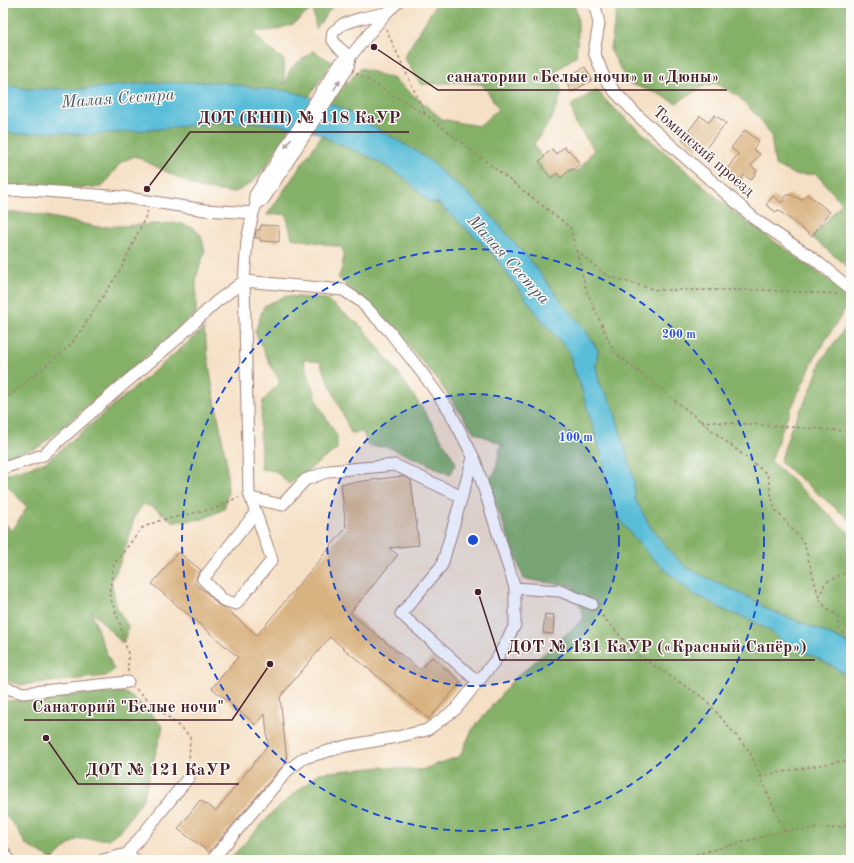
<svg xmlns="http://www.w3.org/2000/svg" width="854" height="863" viewBox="0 0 854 863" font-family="'Old Standard TT',serif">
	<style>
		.forest { fill: #84b068; stroke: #67684a }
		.water { fill: #5abdd8; stroke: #526e82 }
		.building { fill: #d9b281 }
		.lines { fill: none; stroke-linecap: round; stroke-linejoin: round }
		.minor-casing { stroke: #a08078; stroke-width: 13 }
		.path { stroke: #a08078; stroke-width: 1.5; stroke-dasharray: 3 3; stroke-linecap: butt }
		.minor { stroke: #fff; stroke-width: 11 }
		.oneway { fill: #ae9aa0 }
		.ring { fill: none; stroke: #1d4ed8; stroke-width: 2; stroke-dasharray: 7 5 }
		.labels { text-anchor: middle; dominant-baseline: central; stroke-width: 3; stroke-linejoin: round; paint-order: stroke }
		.street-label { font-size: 16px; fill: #4a1f2b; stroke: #fdfcf7 }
		.water-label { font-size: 17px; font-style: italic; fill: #505668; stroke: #fdfcf7 }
		.centre { fill: #1d4ed8; stroke: #fdfcf7; stroke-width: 2 }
		.ring-label { font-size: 12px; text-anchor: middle; font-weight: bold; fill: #1d4ed8; stroke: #fdfcf7; stroke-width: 3; stroke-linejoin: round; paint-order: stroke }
		.leader { fill: none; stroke: #4a1f2b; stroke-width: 1.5 }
		.callout-dot { fill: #4a1f2b; stroke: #fdfcf7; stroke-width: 1.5 }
		.callout-label { font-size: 17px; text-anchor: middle; font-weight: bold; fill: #4a1f2b; stroke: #fdfcf7; stroke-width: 3; stroke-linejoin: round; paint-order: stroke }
	</style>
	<rect width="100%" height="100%" fill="#fdfcf7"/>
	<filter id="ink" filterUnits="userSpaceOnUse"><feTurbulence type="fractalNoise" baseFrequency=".025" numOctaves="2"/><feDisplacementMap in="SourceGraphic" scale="8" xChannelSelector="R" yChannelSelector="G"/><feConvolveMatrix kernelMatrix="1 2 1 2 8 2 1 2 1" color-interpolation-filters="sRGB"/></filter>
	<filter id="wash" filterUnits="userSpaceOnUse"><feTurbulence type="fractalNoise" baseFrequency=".012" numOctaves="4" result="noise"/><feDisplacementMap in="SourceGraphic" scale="16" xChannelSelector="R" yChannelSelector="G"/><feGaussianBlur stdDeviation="0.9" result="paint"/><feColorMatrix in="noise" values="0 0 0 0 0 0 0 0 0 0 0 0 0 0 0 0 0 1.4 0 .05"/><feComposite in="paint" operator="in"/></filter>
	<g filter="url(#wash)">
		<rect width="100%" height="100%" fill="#f5e0c5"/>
		<path class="forest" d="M3,3H341L334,4L316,29L313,8L293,24L275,30L253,32L268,48L284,60V85L291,68L313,51L332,62L314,89L267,165L253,182L234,193L199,188L135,156L121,162L102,187C69,188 36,189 3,185Z
			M440,3H572C582,14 577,42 576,56L555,72L562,93L551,121L534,144L550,172L579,171L594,149L576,125L571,105L597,90L609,104L735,213L834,284L851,300L815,357L784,424L771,461L851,535V645L820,630L769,610L749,598L687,568L670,552L650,526L635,499L634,480L613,406L599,382L596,365L598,350L581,324L563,304L534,265L486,210L459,186L416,151L329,103L361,68L394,79L442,119L461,123L479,126L498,109L491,97L482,84L455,82L421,85L404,57L434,7Z
			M618,3H851V270L812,237L842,203L816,174L795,175L775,165L771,136L760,119L738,96L715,83L704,86L676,103L659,94L628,83L610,49Z
			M322,135L339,144L370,157L405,178L429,202L438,203L459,222L492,253L541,319L569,351L573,367L580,384L603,460L606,478L636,540L650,556L674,578L695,595L706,600L726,611L751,620L772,632L786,645L809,654L836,668L851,679V860H229L275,810L319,773L381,767L421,770L460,756L472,730L513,680L552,647L584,618L573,586L524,579L488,483L495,472L501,444L474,432L437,379L393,328L338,278L342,268L344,254L341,247L292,238L286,214L267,215Z
			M3,212L32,213L98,227L178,223L192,227L201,235L205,251L196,277V314L39,447L3,459Z
			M285,296L326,299L362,327L399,374L428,417L456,463L450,475L426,463L388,447L368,446L363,432L351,433L320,362L303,359L319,406L337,436V449L289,484L275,471L261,469L260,428L263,401L280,382L270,364L255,332L264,306Z
			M851,320V521L780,462L791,428L810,392L821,361Z
			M204,329L212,384L226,459L228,492L224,509L203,519L174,522L153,507L143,504L134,518L129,538L120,563L111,581L117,608L128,626L126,636L122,643L91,610L101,640L114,670L106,676L21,685L3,680V521L12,531L27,507L3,481V475L46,462Z
			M124,692L145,707L163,727L143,799L122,829L108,839H78L65,848L53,860L26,845L15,826L3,813V701L30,700L86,694Z"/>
		<path class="water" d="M218,82L263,89L290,91L329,103L347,111L416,151L432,162L445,175L459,186L486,210L534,265L563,304L581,324L598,350L596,365L599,382L613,406L634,480L635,499L650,526L670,552L687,568L750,598L769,610L820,630L851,645V679L836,668L809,654L786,645L772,632L751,620L726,611L706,600L695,595L674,578L650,556L636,540L623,524L612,502L606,478L603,460L580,384L573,367L569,351L541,319L492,253L459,222L438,203L429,202L405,178L370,157L339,144L315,132L277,125L254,122L208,123L160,129L86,135L50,132L18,134L3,131V85L28,89H86L146,83Z"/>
		<g id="blocks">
			<path class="building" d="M585,67L592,80L572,92L564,79Z
				M715,115L726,123L705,149L700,145L697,150L682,139L700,116L709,122Z
				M745,130L759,141L753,149L760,154L751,166L757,171L751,180L744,175L741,180L727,169L738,154L731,148Z
				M564,147L567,151L569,150L580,164L572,170L571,169L561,178L557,173L551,178L543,168L544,167L539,161L545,157L544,156L552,149L556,154Z
				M807,194L830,212L812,236L778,210L776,212L766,205L773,196L782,203L787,195H791L802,200Z
				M261,225L279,226V242L260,241V238H255L256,230H260Z
				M403,476L411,480L419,545L389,548L398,555L350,613L420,670L432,657L461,682L429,719L330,637L280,697L287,761L209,852L178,829L200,800L216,811L268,745L265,714L256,725L212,688L238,657L152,584L178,552L201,570L197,575L196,580L194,583L207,593L218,605L225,608L257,635L346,528L341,484Z
				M545,614L554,615L553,634L543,633Z"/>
		</g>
	</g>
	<g filter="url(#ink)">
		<use href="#blocks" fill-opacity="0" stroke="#a08078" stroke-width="1"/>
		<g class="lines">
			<defs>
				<path id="minor" d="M593,3L596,10L599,24L594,52L604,77L615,92L638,116L756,220L814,259L851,289
					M350,57L338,47L332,39L333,32L343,24L362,18L386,13
					M3,191L31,190L122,197L205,210L253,213
					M256,204L263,200L348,68L350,57
					M473,458L442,565L401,614L478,682
					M3,468L43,455L117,390L178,338L216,302L244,281L343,290L360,301L389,331L423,374L449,410L475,460L515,588V625L498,657L456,709L427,730L397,737L346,746L304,758L288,770L212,860
					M251,498L282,505L305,480L329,471L395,465L462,497
					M256,512L203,579L223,600L236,604L272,560L249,493L244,281L247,240L253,213L256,204L255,195L340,63L350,57L386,13L397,3
					M515,588L560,591L592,604
					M3,687L23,693L128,682
					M3,850L9,860
					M127,854L189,777
					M103,860L127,854L135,860"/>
			</defs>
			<use href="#minor" class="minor-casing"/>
			<path class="path" d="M386,29L425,114
				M356,73L425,114L570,227L587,292L614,352L767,474L774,508L804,543L819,598C824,607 830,611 838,616V626L844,633L851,635
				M576,250L607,276L656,290H759L841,294
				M3,399H5L71,345L121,269L148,211
				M701,421L851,431
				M819,598L825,583L842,574L851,575
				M598,611L636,654L705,699L750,752L760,776L784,831L675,860
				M128,672V654L120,624L109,594L114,564L142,528L158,521L217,508L236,498H239
				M136,689L190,736L189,767
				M760,776L842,761H851
				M784,831L851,826"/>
			<use href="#minor" class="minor"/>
		</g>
		<defs><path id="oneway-solid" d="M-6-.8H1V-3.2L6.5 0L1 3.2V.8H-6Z"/></defs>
		<g class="oneway">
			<use href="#oneway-solid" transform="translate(337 85) rotate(-57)"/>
			<use href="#oneway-solid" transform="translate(288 143) rotate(123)"/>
		</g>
	</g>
	<circle cx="473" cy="540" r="146" fill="#1d4ed8" fill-opacity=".12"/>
	<g class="ring">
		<circle cx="473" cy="540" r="146"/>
		<circle cx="473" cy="540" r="291"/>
	</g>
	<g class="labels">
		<g class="street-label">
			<text transform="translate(703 152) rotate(41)">Томинский проезд</text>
		</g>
		<g class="water-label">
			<text transform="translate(118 99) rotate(-4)">Малая Сестра</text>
			<text transform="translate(508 260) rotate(48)">Малая Сестра</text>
		</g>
	</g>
	<circle cx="473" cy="540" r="6" class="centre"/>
	<g class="ring-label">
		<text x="679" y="338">200 m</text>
		<text x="576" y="441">100 m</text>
	</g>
	<path class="leader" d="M374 47L438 90H727M147 189L190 132H409M478 592L500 660H815M270 664L232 720H24M46 738L78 784H239"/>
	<g class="callout-dot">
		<circle cx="374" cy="47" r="4"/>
		<circle cx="147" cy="189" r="4"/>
		<circle cx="478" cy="592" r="4"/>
		<circle cx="270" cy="664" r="4"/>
		<circle cx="46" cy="738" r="4"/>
	</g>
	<g class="callout-label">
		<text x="583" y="82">санатории «Белые ночи» и «Дюны»</text>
		<text x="299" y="123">ДОТ (КНП) № 118 КаУР</text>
		<text x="657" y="652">ДОТ № 131 КаУР («Красный Сапёр»)</text>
		<text x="128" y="712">Санаторий "Белые ночи"</text>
		<text x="158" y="775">ДОТ № 121 КаУР</text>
	</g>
	<rect width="854" height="863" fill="none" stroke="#fdfcf7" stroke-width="16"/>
</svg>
